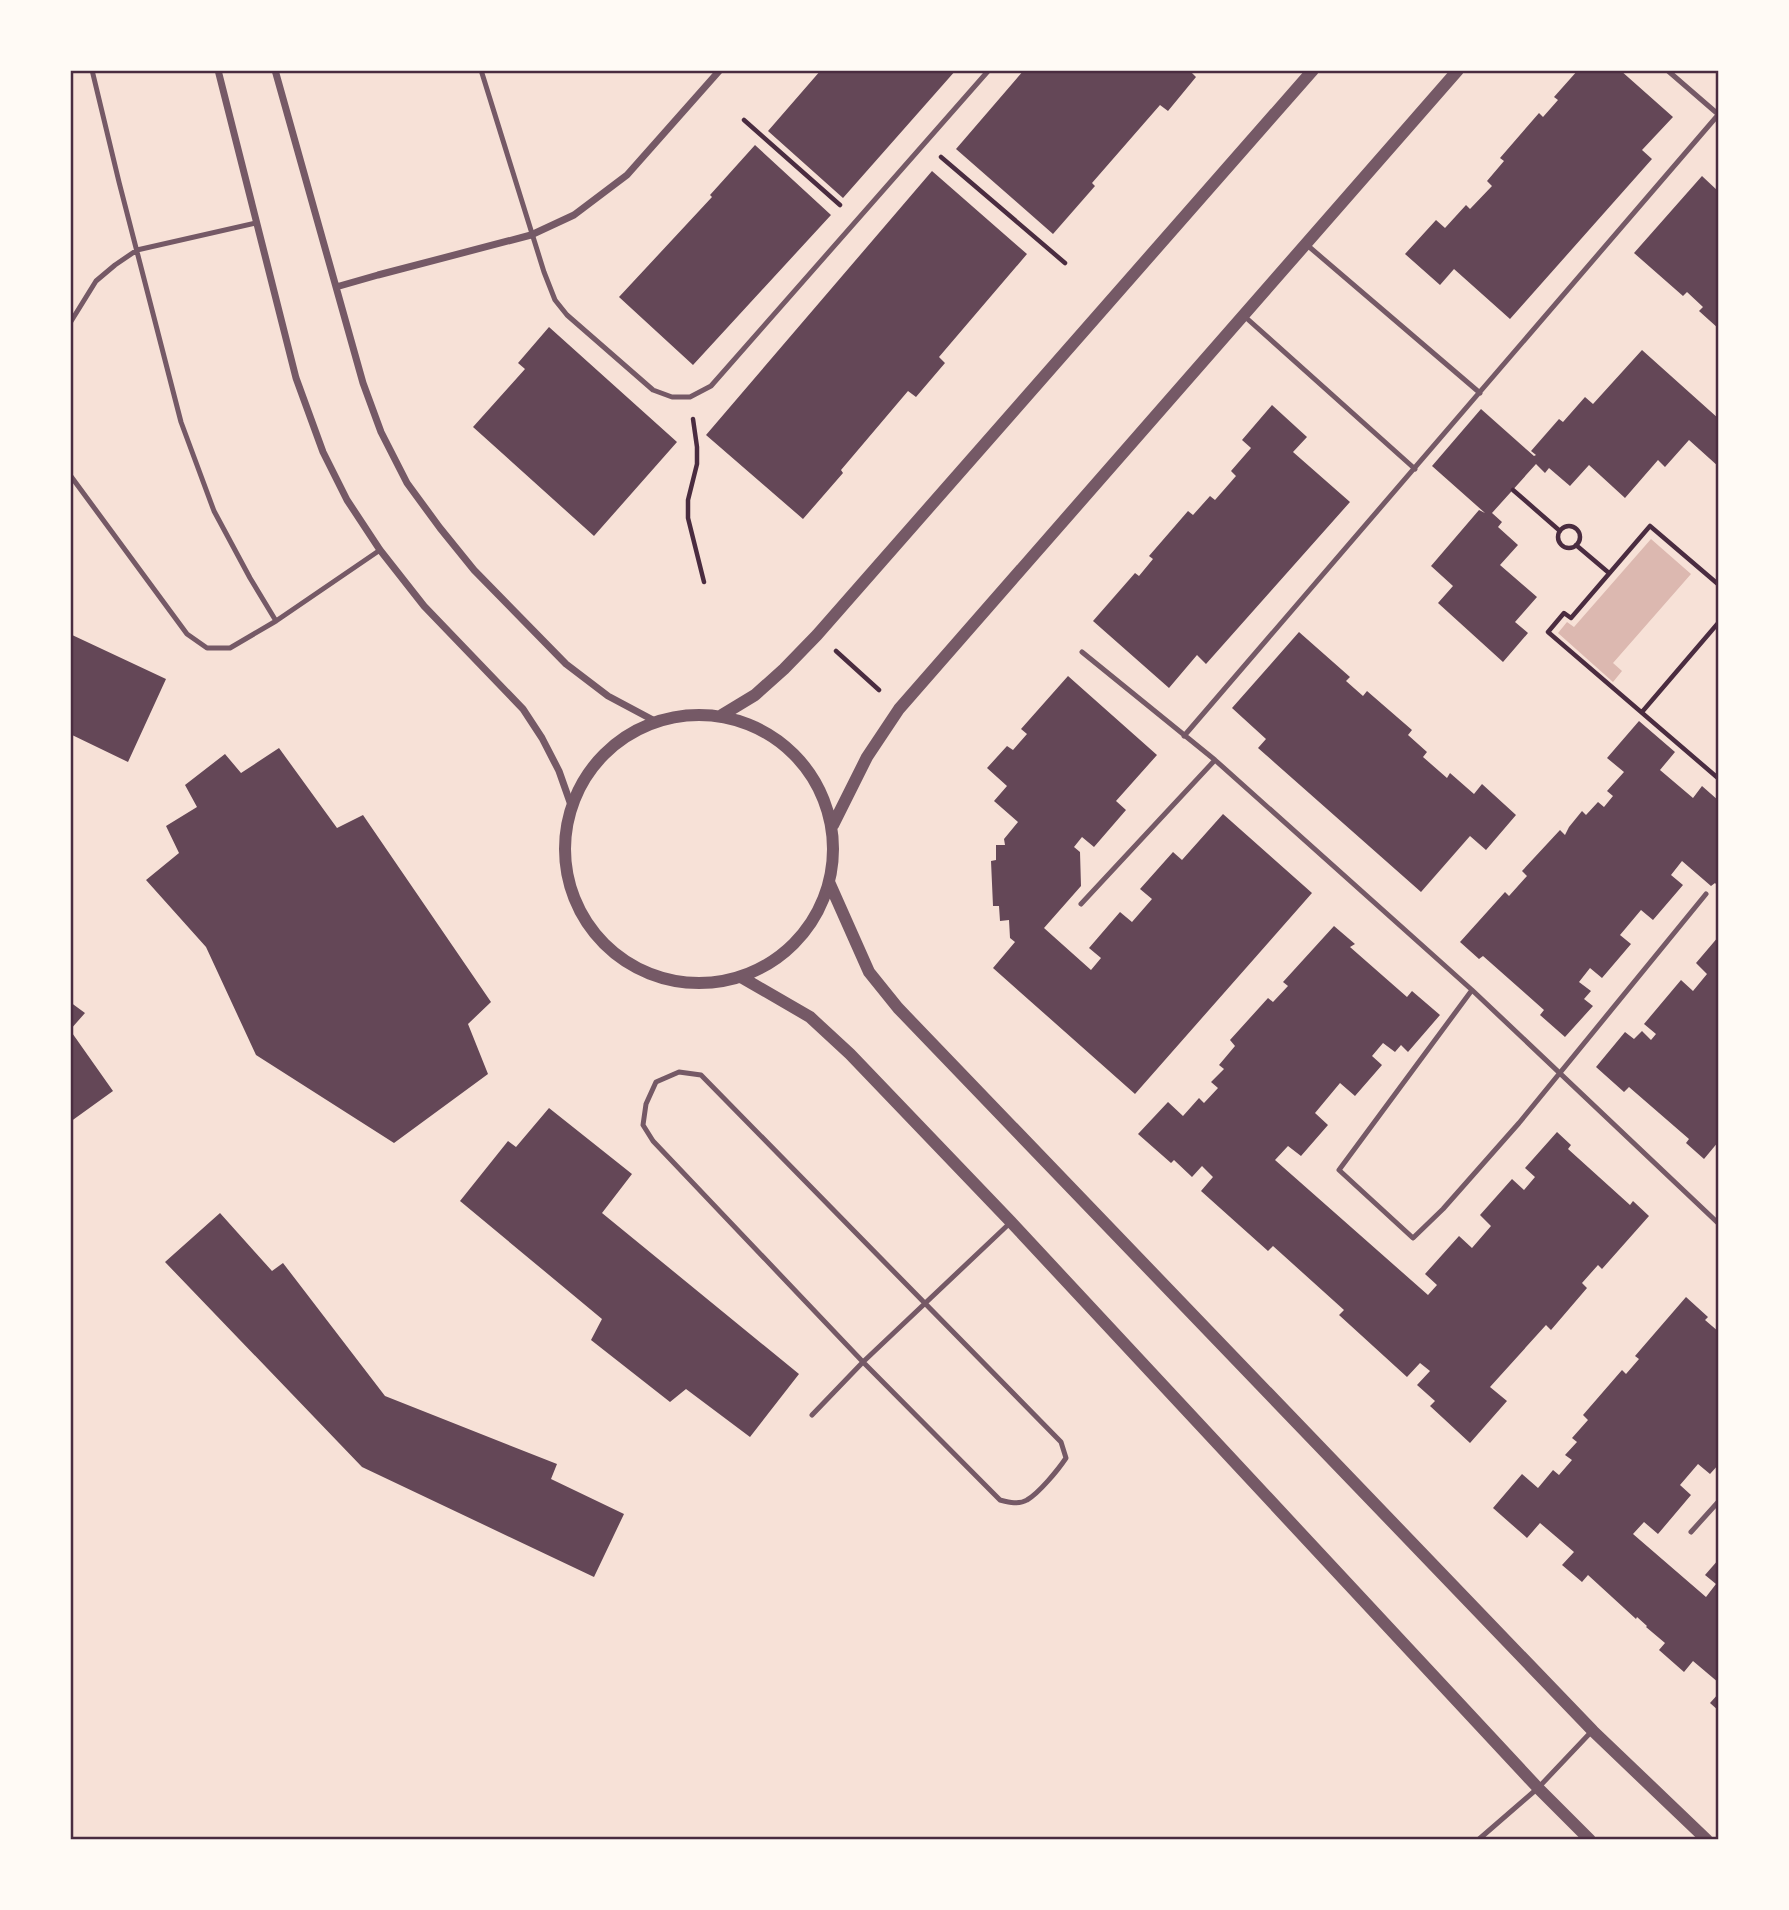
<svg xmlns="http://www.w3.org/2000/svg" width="1789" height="1910" viewBox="0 0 1789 1910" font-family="Poppins,sans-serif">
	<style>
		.water { fill: #dcb8b0 }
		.building { fill: #644757 }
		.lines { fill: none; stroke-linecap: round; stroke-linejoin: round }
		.path { stroke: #4a2c40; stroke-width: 4.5 }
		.service { stroke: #755966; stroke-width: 5 }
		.minor { stroke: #755966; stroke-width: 7 }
		.tertiary { stroke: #755966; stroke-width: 12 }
		.neatline { fill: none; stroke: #4a2c40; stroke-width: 2.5 }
	</style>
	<rect width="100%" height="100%" fill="#f7e1d7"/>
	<path class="water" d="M1651,539L1691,574L1613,663L1622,671L1613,682L1558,633L1567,622L1574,627Z"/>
	<path class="building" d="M821,70H956L843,198L768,131Z
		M1024,70H1193L1191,72L1196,77L1168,111L1160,105L1092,183L1095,186L1053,234L956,149Z
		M1578,70H1620L1673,117L1642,150L1652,159L1510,319L1454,269L1440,285L1405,254L1436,220L1445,228L1466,205L1470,209L1492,186L1487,181L1504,161L1500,158L1539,113L1543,117L1558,100L1554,97Z
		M755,145L831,215L693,365L619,297L712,197L710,195Z
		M932,171L1027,254L939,357L945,363L916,397L908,391L841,470L843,473L803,519L706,435Z
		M1702,176L1719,192V329L1699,311L1703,307L1687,292L1683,296L1634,253Z
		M549,327L677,442L594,536L473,427L525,369L518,363Z
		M1642,350L1719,419V467L1689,440L1665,467L1658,460L1625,498L1589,465L1570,486L1549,468L1545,473L1536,464L1492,513L1502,522L1498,527L1518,545L1500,565L1537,597L1515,622L1528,633L1503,662L1438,603L1453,586L1431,566L1479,510L1485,513L1432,466L1481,409L1534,456L1536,455L1531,451L1559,419L1563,422L1585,397L1593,404Z
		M1272,405L1307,437L1293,452L1350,502L1206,664L1197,655L1169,688L1093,621L1135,573L1139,576L1153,559L1149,556L1188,511L1193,515L1210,496L1215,500L1236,476L1231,471L1251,448L1242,440Z
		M1299,632L1350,677L1346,681L1363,696L1367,691L1412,730L1408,735L1427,752L1423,757L1447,778L1450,773L1474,794L1482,784L1516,815L1486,850L1470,836L1421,892L1258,748L1266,739L1232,708Z
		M70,634L166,679L128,762L70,734Z
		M1068,676L1157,755L1116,801L1126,810L1094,847L1082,837L1074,847L1080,852L1081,886L1044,928L1091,970L1101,958L1089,948L1120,912L1132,922L1152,899L1140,889L1173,852L1182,860L1223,814L1312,893L1135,1094L993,968L1015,942L1010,938L1009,920L1000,921L999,906H993L991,861L996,860V845H1005L1004,839L1018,822L994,801L1007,786L987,768L1007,746L1013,750L1027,734L1021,729Z
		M1639,721L1675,752L1660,770L1693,798L1702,786L1719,801V887L1715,883L1711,886L1682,861L1671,875L1683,885L1653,920L1641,910L1620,935L1631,944L1602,978L1590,968L1579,982L1591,991L1584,999L1593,1006L1565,1037L1540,1015L1544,1010L1483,956L1479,959L1460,942L1505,892L1509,896L1527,876L1522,871L1560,830L1565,835L1569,827L1582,811L1586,815L1598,802L1604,807L1613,796L1607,791L1624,772L1607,758Z
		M279,748L337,828L363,815L491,1002L468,1024L488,1074L394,1143L256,1055L206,947L146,880L179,853L166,826L197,807L185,785L225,754L241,773Z
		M1334,926L1355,944L1350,947L1407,997L1412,991L1440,1015L1408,1052L1401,1045L1395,1052L1383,1043L1372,1056L1382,1065L1355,1096L1340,1083L1315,1113L1328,1125L1301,1156L1288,1146L1275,1160L1428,1295L1437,1285L1425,1274L1459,1236L1472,1248L1491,1226L1480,1215L1512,1179L1524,1190L1535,1177L1525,1168L1557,1132L1571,1145L1568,1149L1630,1205L1633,1201L1649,1216L1602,1269L1598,1265L1582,1283L1587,1288L1551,1330L1546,1325L1490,1387L1507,1401L1470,1443L1430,1406L1435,1401L1417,1385L1430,1371L1420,1363L1407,1377L1339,1315L1344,1310L1273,1246L1268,1251L1201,1191L1213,1177L1202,1166L1192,1177L1174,1160L1171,1163L1138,1134L1168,1102L1183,1116L1199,1098L1204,1103L1218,1088L1211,1082L1224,1069L1219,1065L1235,1046L1230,1040L1268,998L1273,1002L1288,986L1283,982Z
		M1719,936V1141L1704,1159L1686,1143L1689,1139L1629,1087L1624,1092L1596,1067L1625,1032L1634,1039L1642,1031L1651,1040L1656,1034L1644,1024L1681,980L1693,991L1707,974L1696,963Z
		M70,1002L85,1013L70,1030L113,1091L70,1122Z
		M549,1108L632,1174L602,1213L799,1374L750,1437L686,1389L670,1402L591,1340L602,1319L460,1201L508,1141L516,1147Z
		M220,1213L272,1271L283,1263L385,1396L557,1464L551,1479L624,1514L594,1577L362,1467L165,1262Z
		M1686,1297L1708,1317L1705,1320L1719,1332V1464L1710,1474L1698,1464L1680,1485L1691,1495L1658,1534L1644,1522L1633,1534L1706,1597L1716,1584L1705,1575L1719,1559V1683L1693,1661L1684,1672L1659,1650L1665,1643L1646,1627L1647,1626L1637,1617L1636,1619L1588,1575L1582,1582L1562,1565L1574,1552L1540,1523L1527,1538L1493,1508L1522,1474L1538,1488L1553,1470L1559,1475L1572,1460L1565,1455L1577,1442L1572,1438L1588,1420L1583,1415L1622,1370L1626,1374L1639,1359L1635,1356Z
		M1719,1693V1711L1710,1703Z"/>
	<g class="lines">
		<path class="path" d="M744,120L840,205
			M941,157L1065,263
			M693,419L697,447V464L688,500V518L704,582
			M1513,490L1560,531
			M1558 537a11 11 0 1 1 22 0a11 11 0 1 1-22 0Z
			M1576,545L1609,573
			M1719,585L1650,526L1571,618L1564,613L1548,632L1719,779
			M836,651L879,690
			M1642,712L1719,622"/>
		<path class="service" d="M92,70L119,182L181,422L214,511L250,578L276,621
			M481,70L544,272L555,300L567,315L653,390L672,397H690L711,386L989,70
			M1667,70L1719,115
			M1307,245L1480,393
			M1243,315L1415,469
			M70,323L96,281L115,265L137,250L256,223
			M70,475L187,634L207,648H230L276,621L380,550
			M1082,652L1215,760L1472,990L1719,1224
			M1184,736L1718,115
			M1081,904L1215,760
			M1472,990L1339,1170L1413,1238L1443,1209L1519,1123L1706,894
			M679,1072L701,1075L1061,1442L1066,1458C1058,1470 1039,1493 1027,1500C1019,1505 1008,1502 1000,1500L863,1362L653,1141L643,1125L646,1104L656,1082Z
			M812,1415L863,1362L1011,1222
			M1691,1532L1719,1501
			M1478,1840L1538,1788L1592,1731"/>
		<path class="minor" d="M218,70L296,378L323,452L347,500L380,550L424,606L523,709L542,738L559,771L571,805
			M275,70L363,383L381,432L407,483L440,528L474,570L566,664L608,696L653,720
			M336,287L378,275L531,235L574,215L627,175L720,70"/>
		<path class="tertiary" d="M565 849a134 134 0 1 1 268 0a134 134 0 1 1-268 0Z
			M722,715L755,695L784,669L817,635L1313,70
			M833,825L867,757L899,709L1458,70
			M829,882L869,972L898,1008L1593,1731L1707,1840
			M741,977L810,1017L850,1054L1011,1222L1538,1788L1590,1840"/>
	</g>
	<rect width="1789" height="1910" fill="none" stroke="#fffaf5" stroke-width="144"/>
	<rect x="72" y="72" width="1645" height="1766" class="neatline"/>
</svg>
